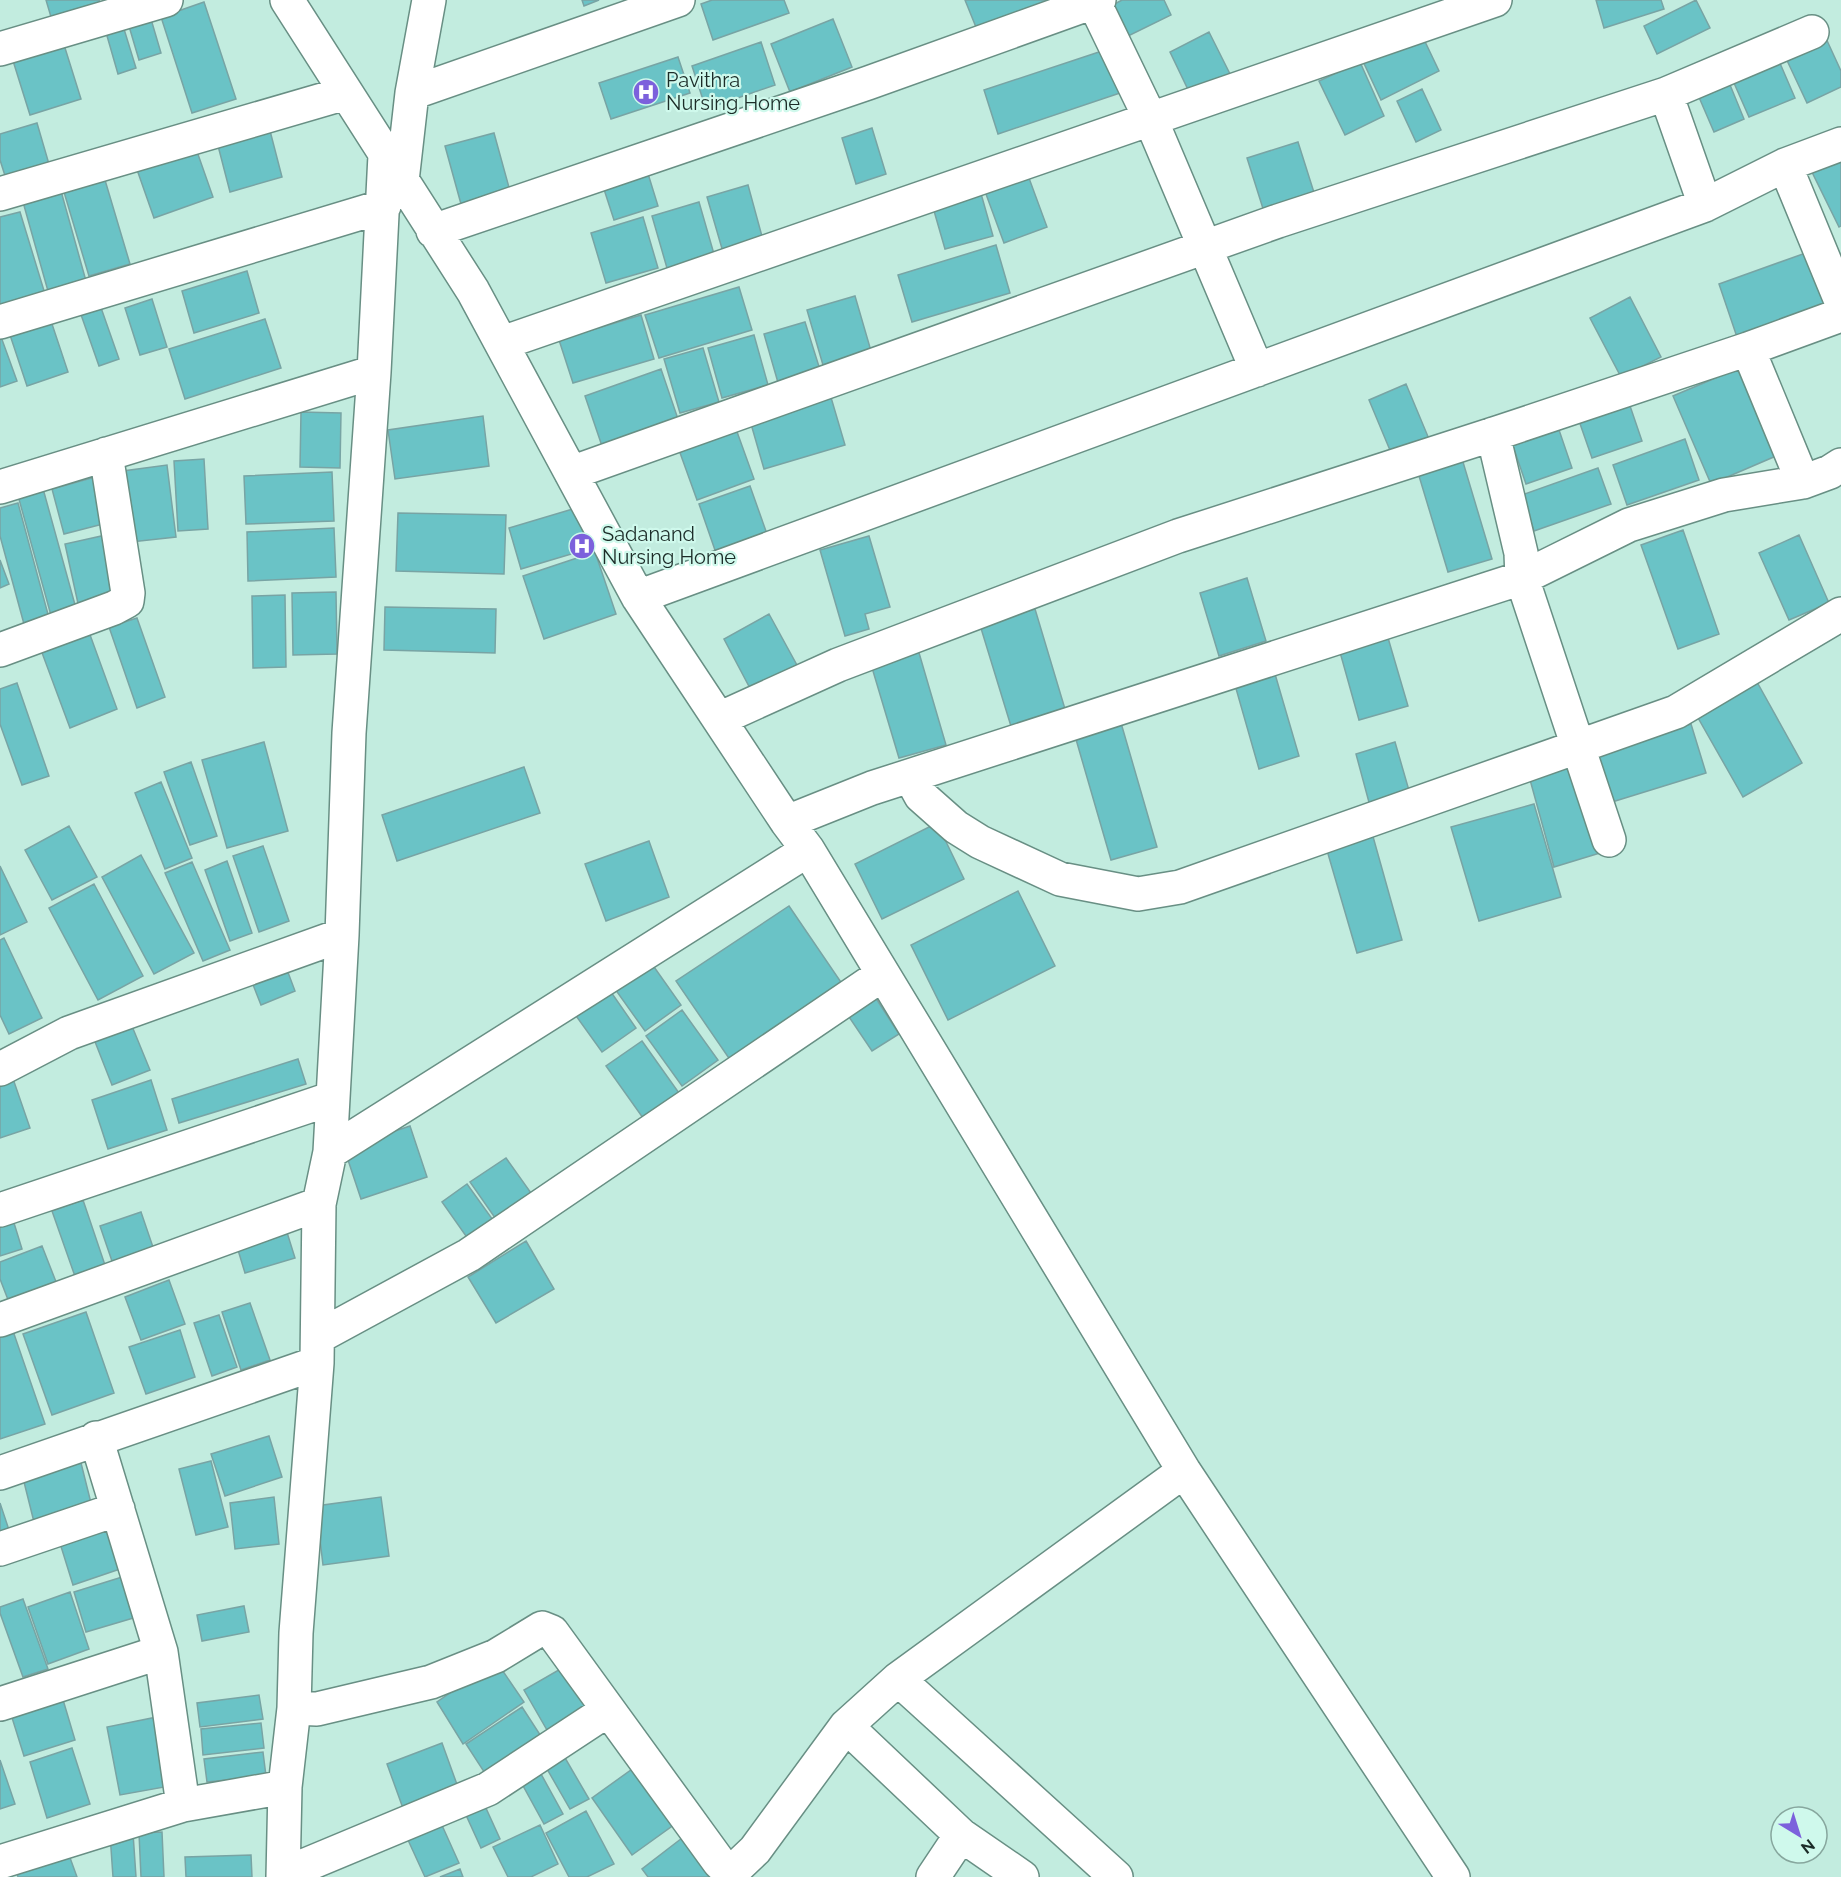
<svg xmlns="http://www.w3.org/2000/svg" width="1841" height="1877" viewBox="0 0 1841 1877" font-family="Raleway,sans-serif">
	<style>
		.building { fill: #6ac3c6; stroke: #78a4a4; stroke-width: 1.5 }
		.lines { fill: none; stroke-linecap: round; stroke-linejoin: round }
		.minor-casing { stroke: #688f84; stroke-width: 36 }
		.minor { stroke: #fff; stroke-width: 33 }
		.labels { text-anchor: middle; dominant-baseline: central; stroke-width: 4.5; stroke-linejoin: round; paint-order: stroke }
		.poi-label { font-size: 20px; fill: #1c2c28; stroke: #cff9ec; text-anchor: start }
	</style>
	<rect width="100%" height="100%" fill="#c2ecdf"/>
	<path class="building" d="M46,0H99L103,11L54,27Z
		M582,0H599L584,6Z
		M712,0H784L789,13L713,40L701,4Z
		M965,0H1070L980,37Z
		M1122,0H1164L1171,15L1122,39L1107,8Z
		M1596,0H1661L1664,9L1604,28Z
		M1696,0L1710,28L1657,54L1644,26Z
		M204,2L236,99L192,113L161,17Z
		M148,9L161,53L139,60L126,16Z
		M120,16L136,68L118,74L103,22Z
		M833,19L852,67L790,92L771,44Z
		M1419,29L1439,71L1381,100L1361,57Z
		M60,32L81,99L30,115L9,48Z
		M1209,32L1233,80L1193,100L1170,52Z
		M1824,34L1841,71V87L1807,103L1783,52Z
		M761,42L775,85L706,109L692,66Z
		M1105,50L1120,93L998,134L984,90Z
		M1776,54L1795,98L1749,117L1730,74Z
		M678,57L690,93L611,119L599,83Z
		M1360,62L1384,116L1345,135L1319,81Z
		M1726,75L1744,119L1714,132L1695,88Z
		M1422,89L1441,130L1416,142L1397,101Z
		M37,123L51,171L8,185L0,160V134Z
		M268,123L282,177L230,192L216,138Z
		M872,128L886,174L856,184L842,138Z
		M494,133L510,191L461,204L445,146Z
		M1298,142L1317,202L1266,218L1247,158Z
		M194,143L213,197L154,218L135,164Z
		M1841,151V226L1839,227L1809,166Z
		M645,164L658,206L614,220L600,177Z
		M102,170L130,264L89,276L61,182Z
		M1026,170L1047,227L1004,243L983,186Z
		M978,183L993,236L945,249L930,197Z
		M748,185L763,240L723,252L707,197Z
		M61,191L86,281L48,291L23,202Z
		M699,202L716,261L669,275L652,216Z
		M20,212L45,294L0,307V217Z
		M643,217L658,268L606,283L591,233Z
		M996,245L1010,293L912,322L898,275Z
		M1814,250L1832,303L1737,337L1719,284Z
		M247,271L259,313L194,333L182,291Z
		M739,287L752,330L659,358L645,315Z
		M855,296L871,351L823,365L807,310Z
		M1630,297L1661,357L1621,377L1590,318Z
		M152,299L167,347L140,355L125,308Z
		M99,302L119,359L99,366L79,309Z
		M641,315L654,359L573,383L559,340Z
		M50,318L68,372L27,386L9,332Z
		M265,319L281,368L185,399L169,349Z
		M805,322L821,373L779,386L764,334Z
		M0,334L17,381L0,387Z
		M754,335L768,385L722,398L708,348Z
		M703,348L719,402L680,413L664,359Z
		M1739,368L1776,456L1711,484L1673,396Z
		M661,369L679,422L603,449L585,396Z
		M1406,384L1429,439L1392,455L1369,400Z
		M830,394L845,445L764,469L749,417Z
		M1628,400L1642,441L1592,458L1578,418Z
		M301,412L341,413L340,468L300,467Z
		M483,416L489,466L395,479L388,430Z
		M1558,427L1572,468L1526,484L1512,443Z
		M736,429L754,479L697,500L679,450Z
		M1685,439L1699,480L1627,505L1613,465Z
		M1460,452L1492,559L1448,572L1416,466Z
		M204,459L208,529L178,531L174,461Z
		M167,465L176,537L131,542L123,471Z
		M1598,468L1611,504L1534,531L1522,495Z
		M332,472L334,521L246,524L244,476Z
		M95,477L107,523L64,534L52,489Z
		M42,485L77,612L52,619L17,492Z
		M750,486L767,534L716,553L699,504Z
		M18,503L49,618L24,624L0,536V508Z
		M576,508L588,549L521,569L509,528Z
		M398,513L506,515L504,574L396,571Z
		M334,528L336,577L248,581L247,532Z
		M1683,530L1719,634L1678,649L1641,545Z
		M106,535L120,599L79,608L65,544Z
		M1799,535L1829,603L1789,620L1759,553Z
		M869,536L890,607L865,614L869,629L845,636L820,550Z
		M595,552L616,614L544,639L523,576Z
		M0,560L9,584L0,588Z
		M1247,578L1266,641L1219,656L1200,593Z
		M336,592L337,654L293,655L292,593Z
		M285,595L286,667L253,668L252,596Z
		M385,607L496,609L495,653L384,650Z
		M1035,609L1068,719L1014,736L980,625Z
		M769,614L798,667L752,692L724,639Z
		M137,618L165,697L137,708L109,627Z
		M85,621L117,709L70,728L38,642Z
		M1386,631L1408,706L1359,720L1338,645Z
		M917,646L946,745L899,758L870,661Z
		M1275,674L1299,756L1259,769L1235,685Z
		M1757,682L1802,763L1743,797L1697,716Z
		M17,683L49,776L22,785L0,724V689Z
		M1119,716L1157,847L1111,860L1073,729Z
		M1691,724L1706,773L1612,802L1597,752Z
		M264,742L288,831L227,848L202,760Z
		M1395,742L1410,794L1370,806L1356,754Z
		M191,762L217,836L190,845L164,772Z
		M1574,763L1600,853L1554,867L1529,776Z
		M524,767L540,813L397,861L382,815Z
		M161,782L192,858L165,869L135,793Z
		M1534,804L1561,897L1479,921L1451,827Z
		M937,823L964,879L882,919L855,864Z
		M69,826L97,877L52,900L25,850Z
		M1372,833L1402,940L1357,953L1326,847Z
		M649,841L669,897L606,921L585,864Z
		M263,846L289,921L259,932L233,856Z
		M141,855L194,953L154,974L102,877Z
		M227,861L252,933L230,941L205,870Z
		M192,862L230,950L203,961L165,873Z
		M0,866L27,922L0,935Z
		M94,884L143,976L98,1000L49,908Z
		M1018,891L1055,966L948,1020L911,945Z
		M789,906L847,991L735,1067L676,981Z
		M4,938L42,1018L9,1034L0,1015V940Z
		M647,957L681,1005L645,1031L610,982Z
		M283,959L295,991L261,1005L248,972Z
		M604,982L636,1028L602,1052L569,1006Z
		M868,986L899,1034L872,1051L841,1005Z
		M682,1010L718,1060L682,1086L646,1036Z
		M127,1014L150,1070L112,1085L90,1029Z
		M642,1041L679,1093L643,1118L606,1066Z
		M298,1059L306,1084L179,1123L172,1099Z
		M11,1073L30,1128L0,1138V1077Z
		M151,1080L167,1130L108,1149L92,1100Z
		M410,1126L427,1177L361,1199L344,1148Z
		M506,1158L536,1200L500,1225L470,1182Z
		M467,1184L498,1227L473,1246L442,1202Z
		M83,1200L107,1271L77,1282L52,1211Z
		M10,1210L22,1249L0,1256V1213Z
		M141,1212L155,1253L114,1267L100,1226Z
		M285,1226L295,1258L245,1273L235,1240Z
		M526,1241L554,1289L496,1323L468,1277Z
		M42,1246L60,1292L12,1310L0,1279V1262Z
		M169,1280L185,1324L141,1340L125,1297Z
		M250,1303L270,1360L241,1370L222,1312Z
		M86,1312L114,1393L52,1415L23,1334Z
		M219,1315L237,1367L212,1376L194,1323Z
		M180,1330L195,1377L146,1394L129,1347Z
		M13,1331L45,1424L0,1439V1335Z
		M269,1436L282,1477L225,1496L211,1454Z
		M211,1461L228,1527L196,1535L179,1469Z
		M81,1463L92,1507L34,1522L23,1478Z
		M274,1497L279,1544L235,1549L230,1503Z
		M381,1497L389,1556L323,1565L316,1506Z
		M0,1503L10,1533L0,1536Z
		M108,1523L123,1568L73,1585L59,1540Z
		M135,1573L147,1614L86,1632L74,1592Z
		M70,1592L89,1649L48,1664L28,1607Z
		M23,1599L48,1669L23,1677L0,1613V1607Z
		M244,1606L249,1632L202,1641L197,1615Z
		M496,1661L524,1702L463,1744L437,1702Z
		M569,1664L592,1703L547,1730L524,1690Z
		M61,1693L75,1740L24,1756L9,1708Z
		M259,1695L263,1719L200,1727L197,1703Z
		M522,1707L548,1747L492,1784L466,1744Z
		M157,1717L170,1786L120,1795L107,1727Z
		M261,1723L264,1748L203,1755L201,1729Z
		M442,1743L459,1790L404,1811L387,1764Z
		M72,1748L90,1804L47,1818L30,1762Z
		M561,1751L589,1799L570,1809L543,1762Z
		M263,1752L266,1776L207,1782L204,1759Z
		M0,1760L15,1804L0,1809Z
		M535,1763L563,1814L544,1824L516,1773Z
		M635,1767L675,1824L632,1855L592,1798Z
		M480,1795L500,1839L481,1848L461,1804Z
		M586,1811L614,1864L587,1877H569L546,1833Z
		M436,1812L459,1863L425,1877L402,1827Z
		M540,1825L558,1864L531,1877H508L493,1847Z
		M162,1832L164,1877H141L139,1833Z
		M133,1833L136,1877H113L110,1834Z
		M686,1835L716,1877H648L642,1869Z
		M69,1855L77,1877H18L17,1873Z
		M251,1855L252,1877H186L185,1857Z
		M460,1869L463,1877H440Z"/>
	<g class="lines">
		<defs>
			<path id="minor" d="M287,0L473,291L638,597L787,822L808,850L1184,1471L1453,1877
				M1093,0L1151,120L1257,370
				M0,49L166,0
				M412,93L678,0
				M1666,94L1705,205
				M1785,165L1841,301
				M402,181L412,93L429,0
				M0,194L346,93
				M433,231L868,83L1099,0
				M0,322L384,206
				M502,343L1495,0
				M1748,349L1803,482
				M1493,434L1521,553L1522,578L1609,840
				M571,473L1278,221L1666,94L1812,32
				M0,487L374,372
				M638,597L1705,205L1785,165L1841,144
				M0,650L114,608L127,601L128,593L106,454
				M719,719L838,665L1178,536L1500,432L1748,349L1841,315
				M910,776L921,796L956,827L980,842L1060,879L1138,894L1180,887L1676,712L1841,614
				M787,822L872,788L1522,578L1629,525L1724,495L1803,482L1830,472L1841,465
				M0,1069L69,1033L342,935
				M330,1152L808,850
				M0,1210L333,1098
				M0,1320L319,1204
				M318,1337L469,1255L883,974
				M96,1438L161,1652L183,1805
				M0,1473L317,1363
				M0,1549L118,1509
				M898,1679L1116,1877
				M0,1704L161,1652
				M294,1708L317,1709L431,1682L496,1656L542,1628L552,1632L719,1862L725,1868L735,1869L755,1850L846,1726L898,1679L1184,1471
				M846,1726L961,1835L1022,1877
				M0,1862L183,1805L285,1787
				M284,1874L488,1789L608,1710
				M283,1877L285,1787L294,1708L296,1633L317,1363L319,1204L330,1152L342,935L349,733L374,372L385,155
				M933,1877L961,1835"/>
		</defs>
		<use href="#minor" class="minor-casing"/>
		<use href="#minor" class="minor"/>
	</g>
	<defs>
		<symbol id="hospital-disc" viewBox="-11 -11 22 22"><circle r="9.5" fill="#7c61dc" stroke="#cff9ec"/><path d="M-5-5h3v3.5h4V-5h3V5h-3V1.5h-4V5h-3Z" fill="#fff"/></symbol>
	</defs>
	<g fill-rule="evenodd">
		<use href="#hospital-disc" x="631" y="77" width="30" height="30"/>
		<use href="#hospital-disc" x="567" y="531" width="30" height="30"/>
	</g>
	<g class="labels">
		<g class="poi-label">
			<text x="666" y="80">Pavithra<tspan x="666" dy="23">Nursing Home</tspan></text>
			<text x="602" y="534">Sadanand<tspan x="602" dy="23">Nursing Home</tspan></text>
		</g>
	</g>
	<g transform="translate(1799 1835) rotate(142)"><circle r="28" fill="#cff9ec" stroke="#87a79e" stroke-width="1.5"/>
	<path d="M0-4.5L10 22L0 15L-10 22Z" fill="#7c61dc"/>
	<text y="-9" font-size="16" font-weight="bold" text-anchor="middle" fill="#1c2c28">N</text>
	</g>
</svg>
